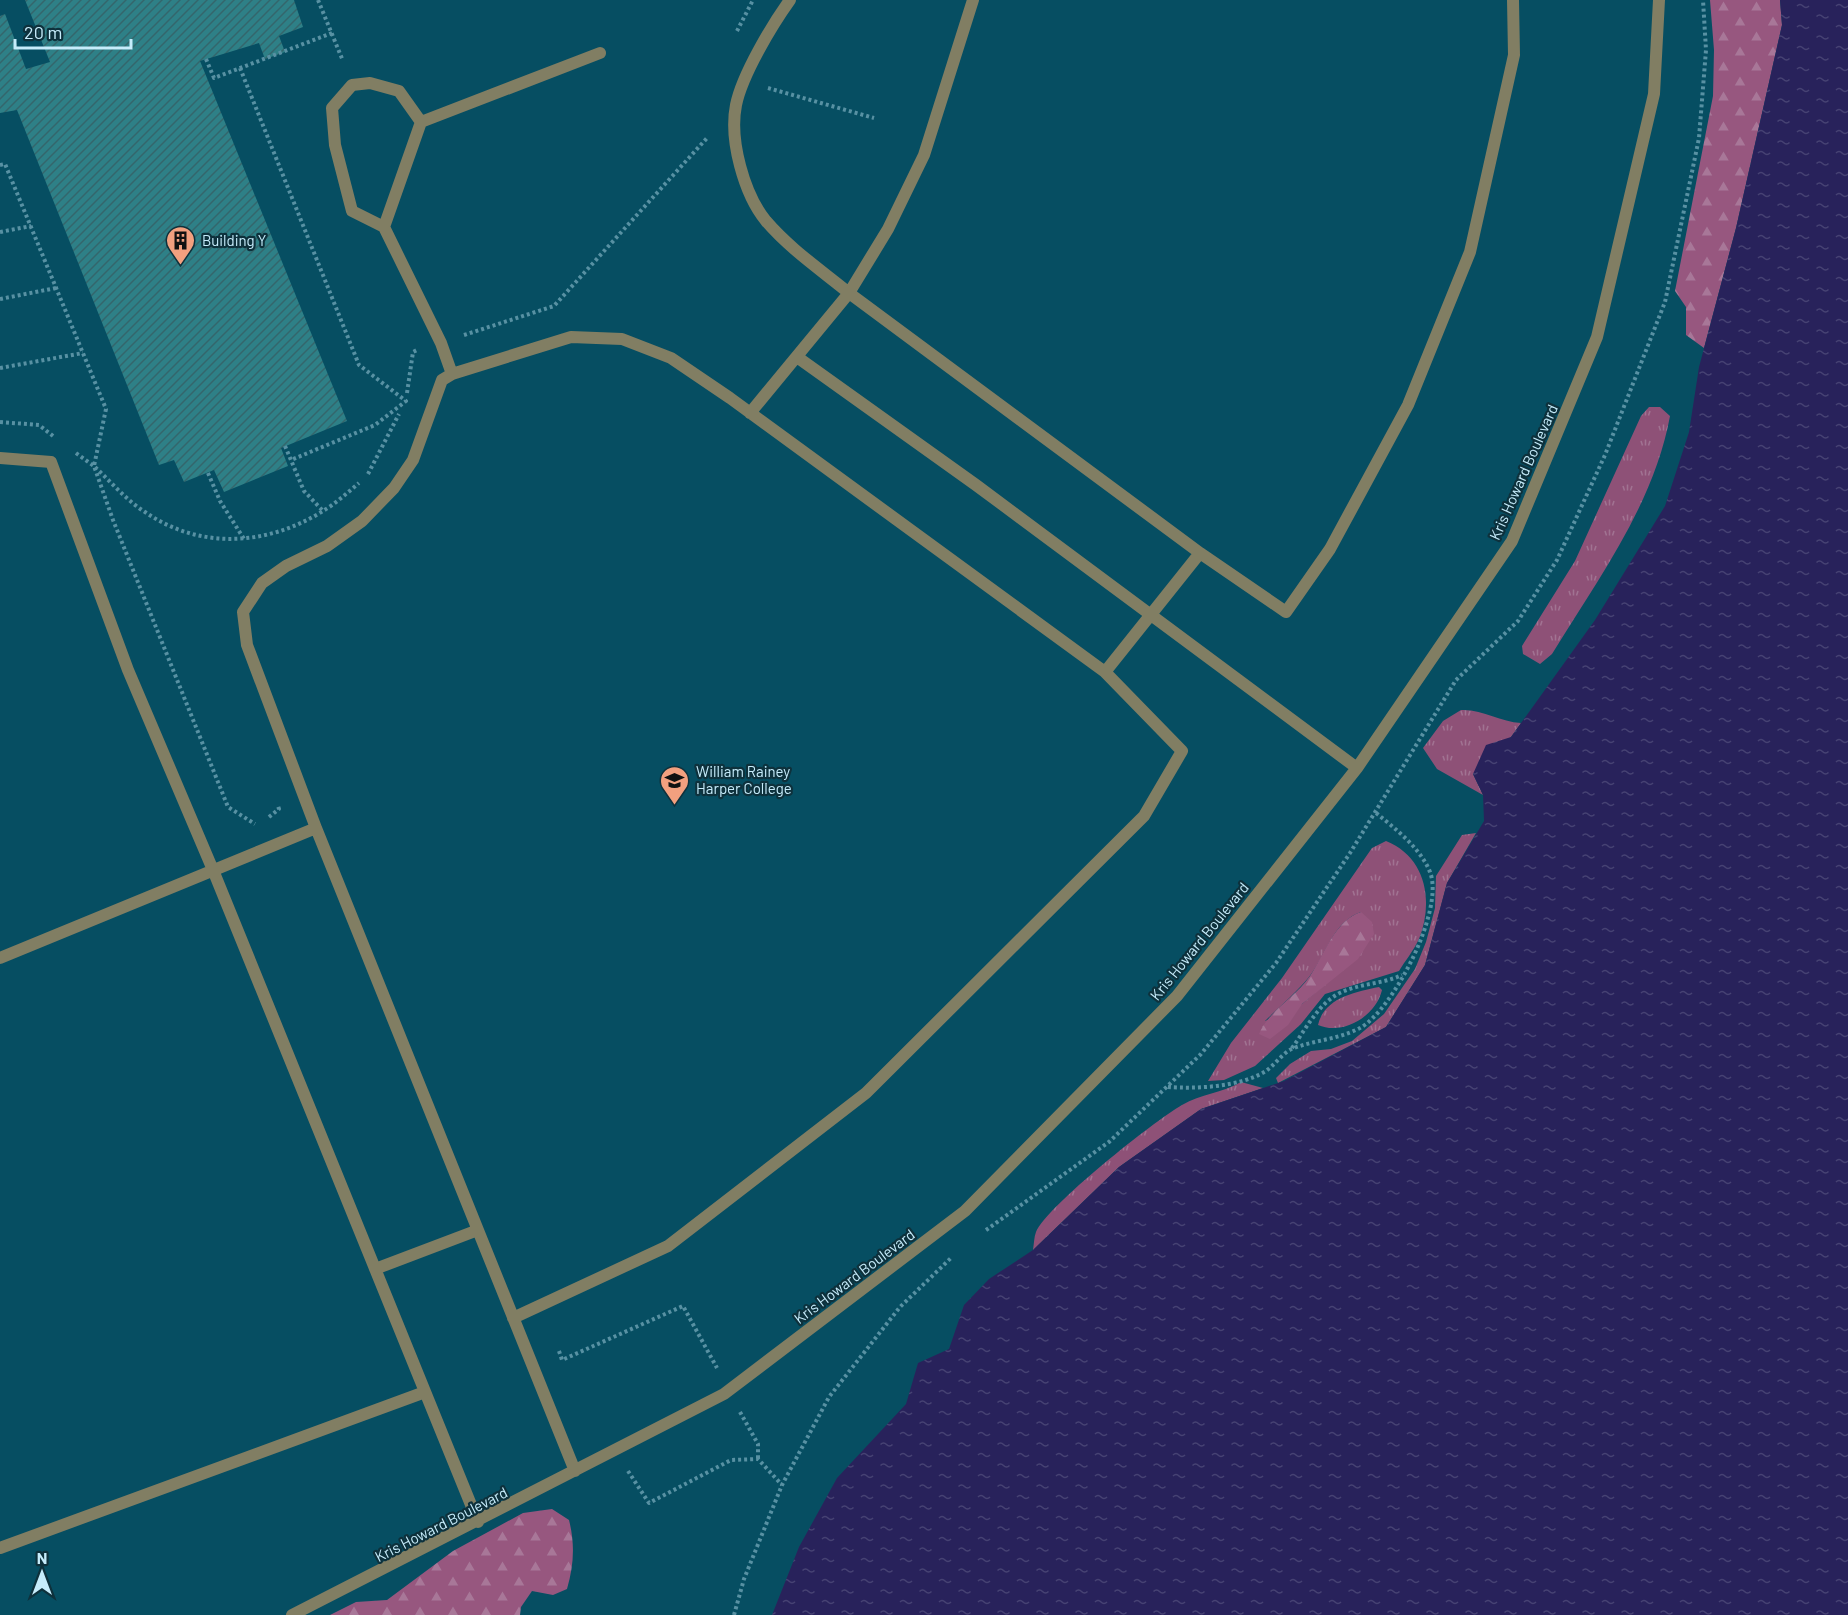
<svg xmlns="http://www.w3.org/2000/svg" width="1848" height="1615" viewBox="0 0 1848 1615" font-family="Barlow,sans-serif">
	<style>
		.grass { fill: url(#grass-tufts); fill-rule: evenodd }
		.forest { fill: url(#forest-firs) }
		.water { fill: url(#water-ripples) }
		.building { fill: url(#building-hatch) }
		.lines { fill: none; stroke-linecap: round; stroke-linejoin: round }
		.path { stroke: #5891a3; stroke-width: 4; stroke-dasharray: 3 3; stroke-linecap: butt }
		.lane { stroke: #817e63; stroke-width: 12 }
		.labels { text-anchor: middle; dominant-baseline: central; stroke-width: 4.5; stroke-linejoin: round; paint-order: stroke }
		.poi-label { font-size: 15px; fill: #c6ecfb; stroke: #0e313c; text-anchor: start }
		.street-label { font-size: 15px; fill: #c6ecfb; stroke: #0e313c }
	</style>
	<defs>
		<pattern id="grass-tufts" width="24" height="20" patternUnits="userSpaceOnUse" patternTransform="scale(1.5)"><rect width="24" height="20" fill="#8e5177"/><path d="M3 7l-1-3M5 7V3M7 7l1-3M15 17l-1-3M17 17v-4M19 17l1-3" fill="none" stroke="#a17392"/></pattern>
		<pattern id="forest-firs" width="22" height="20" patternUnits="userSpaceOnUse" patternTransform="scale(1.5)"><rect width="22" height="20" fill="#97577f"/><path d="M5 1l3.5 6h-7zM16 11l3.5 6h-7z" fill="#a87798"/></pattern>
		<pattern id="water-ripples" width="26" height="14" patternUnits="userSpaceOnUse" patternTransform="scale(1.5)"><rect width="26" height="14" fill="#28225b"/><path d="M2 4q2-2 4 0t4 0M15 11q2-2 4 0t4 0" fill="none" stroke="#464273"/></pattern>
		<pattern id="building-hatch" width="6" height="6" patternUnits="userSpaceOnUse" patternTransform="scale(1.5)"><rect width="6" height="6" fill="#2e8087"/><path d="M-1 1l2-2M0 6l6-6M5 7l2-2" fill="none" stroke="#34666c"/></pattern>
	</defs>
	<rect width="100%" height="100%" fill="#064e62"/>
	<path class="grass" d="M1649,407H1660L1670,416C1654,504 1598,579 1552,654L1540,664L1523,654L1522,646L1575,561L1641,416Z
		M1461,710C1483,709 1500,722 1521,723L1511,737L1473,774L1483,795L1437,769L1423,748L1443,721Z
		M1476,833L1447,883L1425,965L1386,1027L1278,1083L1276,1078L1290,1064L1311,1051L1331,1049L1352,1041L1384,1014L1415,969L1426,942L1435,908L1436,876L1462,835Z
		M1386,841C1426,857 1434,901 1419,939C1414,950 1405,961 1399,971L1325,994L1301,1024L1255,1066L1224,1080L1208,1081L1231,1043L1282,978L1372,848ZM1361,912L1329,981L1302,1004L1265,1021C1279,1007 1296,993 1309,977C1325,957 1333,921 1361,912Z
		M1379,987L1382,990C1376,1016 1343,1036 1318,1025C1324,998 1355,992 1379,987Z
		M1241,1082L1263,1088L1201,1109L1119,1167L1033,1250C1034,1244 1034,1237 1036,1232C1047,1206 1154,1121 1182,1105C1201,1094 1222,1093 1241,1082Z"/>
	<path class="forest" d="M1710,0H1780L1782,25L1736,228L1704,348L1686,335V307L1675,291L1713,96L1714,50Z
		M1361,912L1372,922L1374,934L1358,959L1302,1004L1288,1025L1270,1039L1259,1034C1270,1009 1295,998 1310,976C1324,955 1335,920 1361,912Z
		M552,1509L569,1520C575,1544 574,1565 567,1589L553,1595L532,1591L521,1607L520,1615H330L356,1602L387,1600L453,1551L523,1513Z"/>
	<path class="water" d="M1780,0H1848V1615H772L799,1547L837,1478L906,1404L918,1363L949,1349L964,1305L989,1279L1033,1250L1119,1167L1201,1109L1284,1081L1386,1027L1425,965L1447,883L1484,821L1483,795L1473,774L1486,745L1511,737L1595,620L1665,506L1689,432L1699,367L1736,228L1782,25Z"/>
	<path class="building" d="M25,0H294L303,27L279,36L285,52L265,59L259,43L200,61L347,421L281,448L288,466L224,492L214,470L184,482L174,460L159,465L17,110L0,113V16L5,14L26,69L50,62Z"/>
	<g class="lines">
		<path class="path" d="M318,0L343,61
			M737,31L753,0
			M206,59L214,78L332,33
			M240,68L359,365L406,401L375,425L291,460
			M768,88L874,118
			M0,165L5,164L106,409L94,466C110,481 126,500 145,512C200,550 267,546 323,511C335,504 347,493 359,483
			M0,232L31,226
			M0,299L56,288
			M464,335L554,306L707,138
			M0,368L83,353
			M407,393L413,352L417,350
			M0,422L39,425L53,436
			M285,446L304,491L323,511
			M76,453L94,466L113,520L228,807L255,824
			M208,473L220,501L244,539
			M368,474L399,414
			M269,817L279,809L278,806
			M1292,1048C1306,1029 1319,1002 1342,992C1362,983 1383,984 1402,975
			M1168,1087C1197,1089 1240,1087 1266,1071C1276,1064 1283,1052 1294,1048C1316,1040 1339,1039 1360,1028C1393,1010 1445,910 1430,872C1420,847 1394,828 1375,812
			M986,1230L1109,1142L1201,1054L1276,963L1350,853L1456,680L1518,621L1557,560L1605,455L1665,302L1699,138L1706,50L1703,0
			M559,1351L562,1360L683,1306L717,1368
			M740,1412L758,1444V1459
			M628,1471L649,1503L731,1460L758,1459L782,1485
			M734,1615L744,1579L782,1485L829,1397L900,1307L952,1257"/>
		<path class="lane" d="M790,0C772,25 742,75 736,105C729,140 744,194 766,221C790,249 821,270 849,293L888,229L924,155L973,0
			M384,227L352,211L335,145L332,108L352,85L370,83L399,91L421,122
			M797,357L976,485L1357,768
			M452,374L441,343L384,227L421,122L600,53
			M0,458L51,462L128,670L213,870L478,1522
			M1200,553L1286,612L1330,549L1408,405L1470,252L1514,55L1513,0
			M316,828L247,645L243,612L262,583L286,566L327,546L362,521L394,488L413,460L442,380L452,374L571,337L622,339L671,358L730,398L1105,672L1200,553L849,293L750,413
			M0,958L316,828L575,1471
			M375,1269L478,1230
			M513,1318L668,1246L866,1093L1144,816L1182,751L1105,672
			M0,1548L425,1392
			M292,1615L724,1394L965,1211L1177,996L1357,768L1512,541L1597,337L1654,94L1659,0"/>
	</g>
	<defs>
		<symbol id="building-pin" viewBox="-11 -11 22 30"><path d="M0 17L-7.5 6A9.5 9.5 0 1 1 7.5 6Z" fill="#f2a07f" stroke="#0e313c"/><path d="M-4-6H4V6H1V3H-1V6H-4ZM-2.5-4.3h1.7v1.8h-1.7ZM.8-4.3h1.7v1.8H.8ZM-2.5-1h1.7V.8h-1.7ZM.8-1h1.7V.8H.8Z" fill="#111"/></symbol>
		<symbol id="university-pin" viewBox="-11 -11 22 30"><path d="M0 17L-7.5 6A9.5 9.5 0 1 1 7.5 6Z" fill="#f2a07f" stroke="#0e313c"/><path d="M0-5L7-2L0 1L-7-2ZM-4 1L0 2.5L4 1V4Q0 6-4 4Z" fill="#111"/></symbol>
	</defs>
	<g fill-rule="evenodd">
		<use href="#building-pin" x="164" y="224" width="33" height="45"/>
		<use href="#university-pin" x="658" y="764" width="33" height="45"/>
	</g>
	<g class="labels">
		<g class="poi-label">
			<text x="202" y="240">Building Y</text>
			<text x="696" y="771">William Rainey<tspan x="696" dy="17">Harper College</tspan></text>
		</g>
		<g class="street-label">
			<text transform="translate(1523 472) rotate(-66)">Kris Howard Boulevard</text>
			<text transform="translate(1199 941) rotate(-51)">Kris Howard Boulevard</text>
			<text transform="translate(854 1276) rotate(-37)">Kris Howard Boulevard</text>
			<text transform="translate(441 1524) rotate(-27)">Kris Howard Boulevard</text>
		</g>
	</g>
	<g transform="translate(42 1573)" stroke="#0e313c" stroke-width="4.5" paint-order="stroke">
	<path d="M0-4.5L10 22L0 15L-10 22Z" fill="#c6ecfb"/>
	<text y="-9" font-size="16" font-weight="bold" text-anchor="middle" fill="#c6ecfb">N</text>
	</g>
	<path d="M15 39v9h116v-9" fill="none" stroke="#c6ecfb" stroke-width="3"/>
	<text x="24" y="39" font-size="18" fill="#c6ecfb" stroke="#0e313c" stroke-width="4.5" paint-order="stroke">20 m</text>
</svg>
